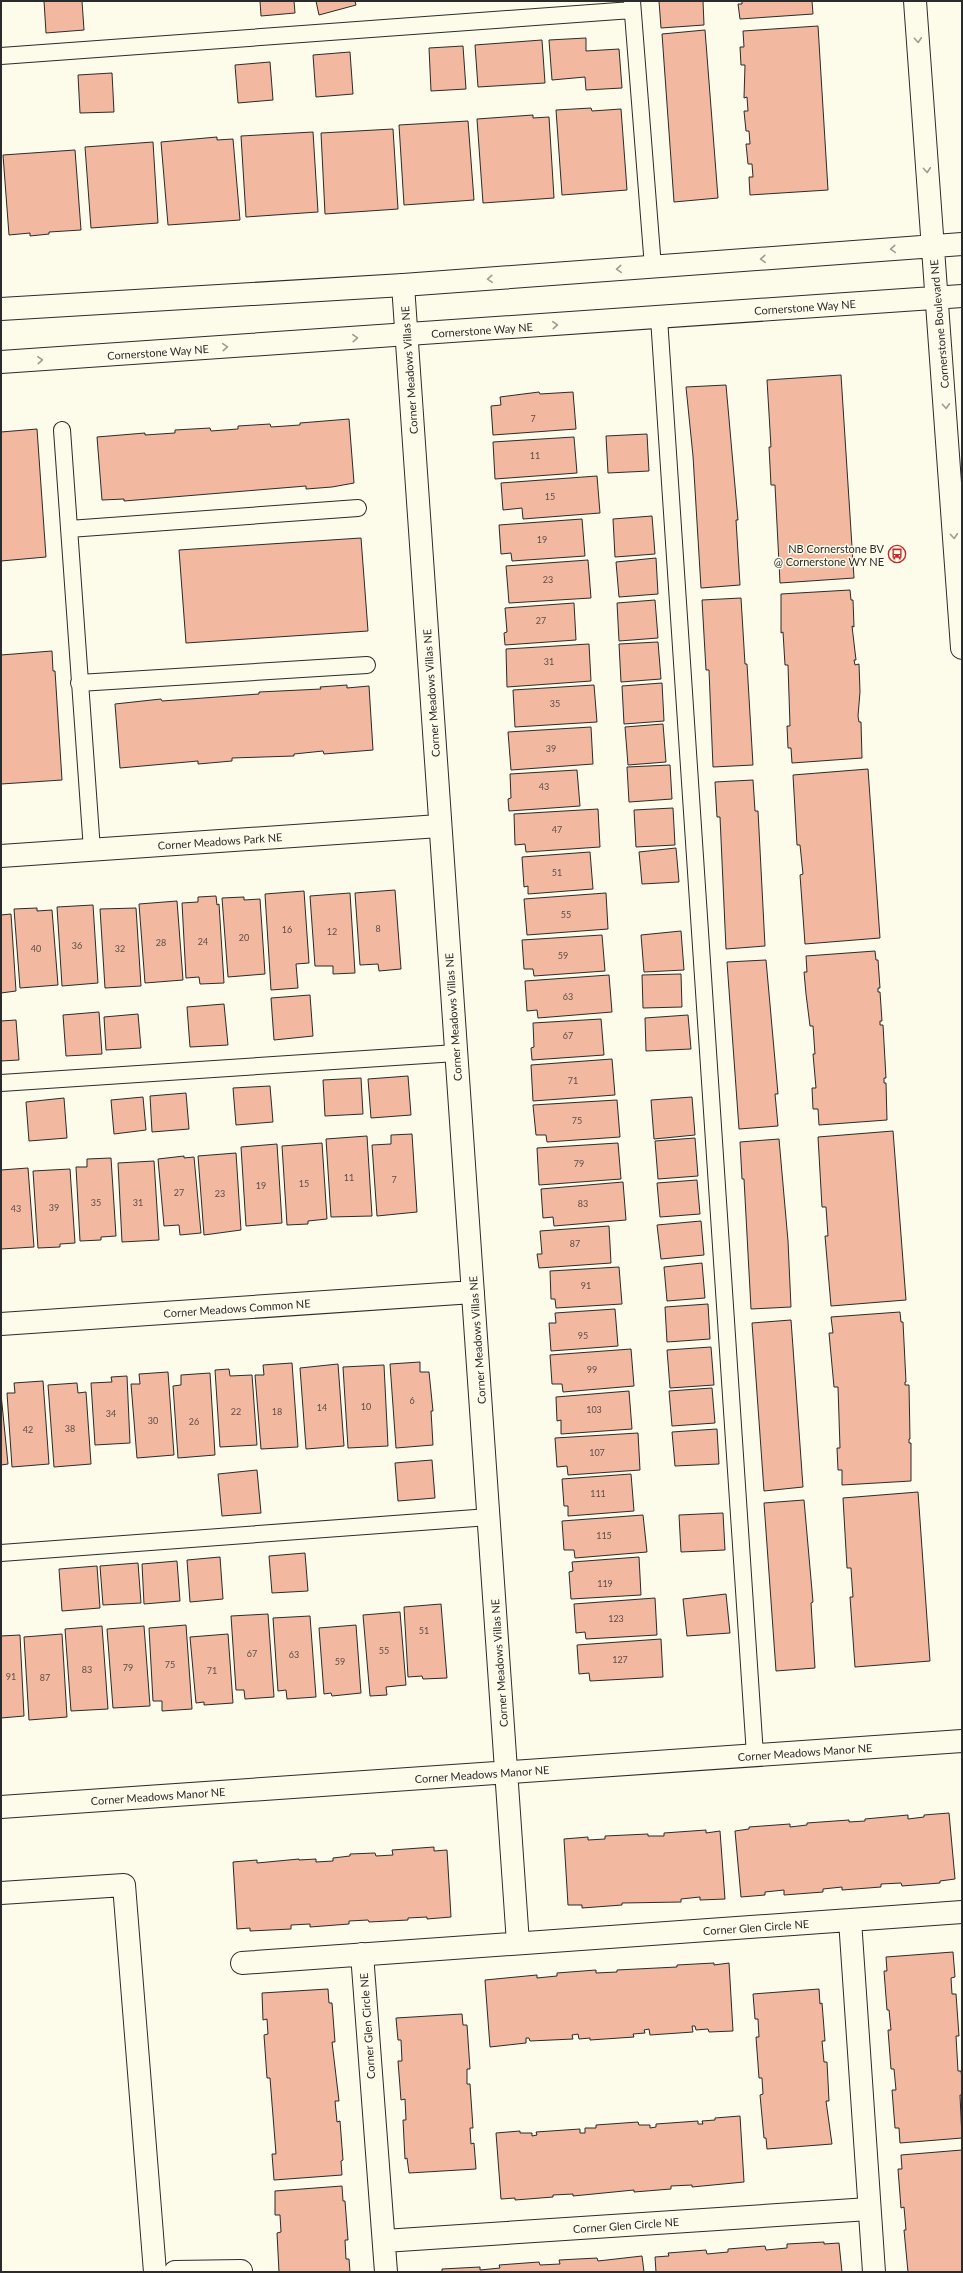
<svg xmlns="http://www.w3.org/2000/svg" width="963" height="2273" viewBox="0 0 963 2273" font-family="Lato,sans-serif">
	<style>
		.building { fill: #f2b8a0; stroke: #2b2b2b }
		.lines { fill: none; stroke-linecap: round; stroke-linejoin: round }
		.lane-casing { stroke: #2b2b2b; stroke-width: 18 }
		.street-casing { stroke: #2b2b2b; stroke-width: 24 }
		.secondary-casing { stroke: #2b2b2b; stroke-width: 24 }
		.lane { stroke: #fdfbea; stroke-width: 16 }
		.street { stroke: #fdfbea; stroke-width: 22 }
		.secondary { stroke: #fdfbea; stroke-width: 22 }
		.oneway { stroke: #9e9d94 }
		.labels { text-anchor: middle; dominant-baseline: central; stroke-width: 3; stroke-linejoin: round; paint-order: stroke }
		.number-label { font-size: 9px; fill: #5d4e48 }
		.street-label { font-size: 11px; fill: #2b2b2b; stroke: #fdfbea }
		.poi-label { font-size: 11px; fill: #2b2b2b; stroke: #fdfbea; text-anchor: end }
	</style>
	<rect width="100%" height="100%" fill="#fdfbea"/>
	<path class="building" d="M44,1H82L84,30L46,33Z
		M260,1H294L295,13L261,16Z
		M316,1H355L356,5L319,15Z
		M659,1H703L704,25L661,28Z
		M742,1H812L813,14L740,19L738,4H742Z
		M818,26L828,190L750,195L749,177H753L752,164H748L746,144H750L749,131H746L744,111H748L747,97L744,98L745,65H741L740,47H744L743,31Z
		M705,30L718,198L674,202L662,34Z
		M586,38V51L619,49L622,88L586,90L585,77L552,80L549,40Z
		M542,40L545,83L478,87L475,45Z
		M463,46L466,89L431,91L429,48Z
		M350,52L353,94L316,97L313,55Z
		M270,62L273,100L238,103L235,65Z
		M112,73L114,112L80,113L78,75Z
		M591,108L592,111L621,109L627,190L562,195L556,110Z
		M533,115V118L549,117L554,198L483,203L477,119Z
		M468,121L474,200L404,205L399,125Z
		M393,129L398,209L325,214L321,133Z
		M313,132L318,212L246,217L241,136Z
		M217,137V140L233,139L240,220L168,225L161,142Z
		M153,142L158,223L91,228L85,147Z
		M75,150L81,230L49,232V234L30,236V233L9,235L3,155Z
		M841,375L854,578L780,583L775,485H771L769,447H771L767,380Z
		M726,385L738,520H736L740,585L701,588L693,456L686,387Z
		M539,392L540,394L573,392L576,429L493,435L491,406L501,405L500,397Z
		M349,419L354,483L332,487L306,489V486L124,501V499L102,500L97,437L145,433V435L175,433V430L210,428L211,431L238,429V426L270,424L271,427L300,425V423Z
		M37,429L46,557L1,561V432Z
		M647,434L649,471L608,473L606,436Z
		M574,437L577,473L495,479L493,442Z
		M597,476L600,513L523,519L522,508L503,510L501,483Z
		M652,516L655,554L615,557L613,519Z
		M582,519L585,556L512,561L511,553L501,554L499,525Z
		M361,538L368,631L186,643L179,550Z
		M656,558L658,594L619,597L616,562Z
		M588,560L591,598L509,603L506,566Z
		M850,590L851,600H853L854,627L852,626L856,660H854L855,665L859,664L860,692L858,716L859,722H861L862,758L792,763L791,748H788L787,726H790L788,665H785L783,632L781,633V594Z
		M741,598L745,664H747L753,765L713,767L709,670H706L702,600Z
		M655,600L658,638L619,641L617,603Z
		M574,603L576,640L505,645L504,633L507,632L505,608Z
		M658,642L661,679L621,682L619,644Z
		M589,644L591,681L507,687L506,649Z
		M52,651L53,671H55L62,780L1,784V655Z
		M662,683L664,721L624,724L622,686Z
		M347,685V688L369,686L373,750L324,754L323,751L294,754V756L232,758V761L198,764V761L120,768L115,704L161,699L162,701L259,694V692L321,689L320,687Z
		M594,685L597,722L515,727L513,690Z
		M663,724L666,762L628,765L625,727Z
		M591,727L593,764L511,770L508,732Z
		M670,765L672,799L629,802L627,767Z
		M868,769L880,938L805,944L800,875L803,874L800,845H797L793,775Z
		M577,770L580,806L509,811L508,799L511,798L510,774Z
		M753,780L755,811H758L765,946L726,949L720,817H717L715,782Z
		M673,808L675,845L636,847L634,810Z
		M598,809L600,847L526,852L525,844L515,845L514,814Z
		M676,848L679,882L642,884L639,852Z
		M590,852L593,889L528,894V886L524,887L522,857Z
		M395,890L401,969L379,971L378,964L360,965L355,893Z
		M304,891L309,963L296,964L298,988L271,990L265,894Z
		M350,893L355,973L333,974V966H315L310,896Z
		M606,893L608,929L527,935L524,899Z
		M216,896L217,905L219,904L224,983L200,984L199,977L186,978L182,903L198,902V897Z
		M244,897V900L260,899L265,974L228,977L222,898Z
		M177,901L183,980L145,983L139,904Z
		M93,905L98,983L62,986L57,907Z
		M37,908V911L52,910L58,985L20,988L14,909Z
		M136,908L141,986L105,988L100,909Z
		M11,914L16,991L1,993V915Z
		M681,931L684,970L644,972L641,935Z
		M602,935L605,971L534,976L533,969H524L522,940Z
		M875,951L876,960H878L880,988H878V992H880L882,1021H880V1025H883L886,1078H884V1083H886L887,1120L819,1125L818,1109H813L812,1088H816L813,1054H815L813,1026H810L806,994L804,972H807L806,956Z
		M766,960L778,1094H775L778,1126L739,1129L727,962Z
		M681,974L682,1007L643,1008L642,975Z
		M609,975L612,1012L538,1018L537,1010L527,1011L525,981Z
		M310,995L313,1036L274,1040L271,998Z
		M224,1004L228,1045L190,1047L187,1007Z
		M99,1012L102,1054L66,1056L63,1015Z
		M138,1014L141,1048L106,1050L104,1017Z
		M688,1015L691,1049L646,1051L645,1018Z
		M601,1019L604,1055L532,1060L531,1048L534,1047L533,1023Z
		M16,1020L19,1060L1,1061V1021Z
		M612,1059L615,1095L533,1101L531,1065Z
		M408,1076L411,1115L371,1118L368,1079Z
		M361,1078L363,1114L325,1116L323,1080Z
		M270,1086L273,1122L236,1125L233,1088Z
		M186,1093L189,1129L152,1132L150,1096Z
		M143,1097L146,1130L114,1134L111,1100Z
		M692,1097L695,1135L654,1139L651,1100Z
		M64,1098L67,1138L29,1141L26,1102Z
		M617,1100L620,1137L547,1142L546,1135H536L533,1105Z
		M893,1131L906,1300L831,1306L825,1236H828L826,1207H822L818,1137Z
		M412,1134L417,1212L377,1216L372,1145L391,1144V1135Z
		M367,1136L372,1216L331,1217L326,1139Z
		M695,1138L698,1176L658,1179L655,1141Z
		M779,1139L788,1241L791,1307L751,1309L744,1179H742L740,1142Z
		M322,1143L327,1219L308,1221V1224L287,1225L282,1146Z
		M618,1143L621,1179L539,1185L537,1148Z
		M277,1144L282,1223L246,1226L241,1147Z
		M236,1153L241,1230L204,1235L198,1156Z
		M184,1156V1158L194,1157L201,1233L180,1235L179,1225L164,1226L158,1159Z
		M111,1158L116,1236L101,1237V1240L80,1241L76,1167H87V1159Z
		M154,1161L159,1240L122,1242L118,1163Z
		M28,1168L34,1247L1,1249V1170Z
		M70,1169L75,1243L60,1244V1247L38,1248L33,1171Z
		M697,1180L700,1214L660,1217L657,1183Z
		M623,1182L626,1220L554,1226L553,1217L543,1218L541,1189Z
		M701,1221L704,1255L661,1259L657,1225Z
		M609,1226L611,1263L539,1268L537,1254H542L540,1231Z
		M702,1263L705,1298L667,1301L664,1267Z
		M619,1267L622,1304L556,1308L555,1299H551L550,1271Z
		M708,1304L710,1339L667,1342L665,1307Z
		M615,1309L618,1346L551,1351L549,1323H556L555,1313Z
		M900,1312L901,1322H903L906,1382H905V1385H909L910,1439H909V1443H911V1481L842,1485V1470H838L837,1448H840L838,1387H834L829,1333H833L831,1317Z
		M791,1320L803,1487L764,1491L752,1323Z
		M711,1347L714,1385L670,1388L667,1350Z
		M631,1349L634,1386L563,1392L562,1384H552L550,1355Z
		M420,1362V1372H429L433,1411H431L433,1445L396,1448L390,1364Z
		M292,1363L298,1447L261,1449L255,1375H264L263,1365Z
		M338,1364L344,1446L306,1449L300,1368Z
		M384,1365L388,1446L348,1448L343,1367Z
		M229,1369L230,1376L252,1375L257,1445L220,1447L215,1370Z
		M168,1372L174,1455L137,1458L131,1384H140L139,1374Z
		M210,1373L215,1455L178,1458L173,1386L181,1385V1375Z
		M127,1376L130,1443L95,1445L91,1383L112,1382L111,1377Z
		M43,1381L49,1464L12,1467L7,1393H15L14,1383Z
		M77,1383L78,1393L86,1392L91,1464L54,1467L48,1385Z
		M712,1388L715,1423L672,1426L669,1391Z
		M629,1391L632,1429L561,1434V1420L557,1421L556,1397Z
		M1,1394L8,1464L1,1465Z
		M717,1429L719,1464L675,1466L672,1432Z
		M638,1433L640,1470L568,1475L567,1466L557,1467L555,1438Z
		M432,1460L435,1498L398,1501L395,1463Z
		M257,1470L261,1513L222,1516L218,1474Z
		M631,1474L634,1511L568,1516V1506H564L562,1479Z
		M918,1492L930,1661L855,1667L850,1597H853L851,1568H847L843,1498Z
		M804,1500L813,1602L811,1603L815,1668L776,1671L764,1503Z
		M723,1513L725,1550L681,1552L679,1515Z
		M643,1515L647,1552L575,1558L574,1550H564L562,1521Z
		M305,1553L308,1591L272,1593L269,1556Z
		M220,1557L223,1599L190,1602L187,1560Z
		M639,1557L641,1595L571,1599L569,1572L573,1571L572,1562Z
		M177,1561L180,1601L144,1604L142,1564Z
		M138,1563L141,1603L103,1605L100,1566Z
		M97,1566L100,1608L62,1611L59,1569Z
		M726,1594L730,1633L687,1636L683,1599Z
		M655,1598L657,1635L586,1639L585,1632L576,1633L574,1604Z
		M441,1604L447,1678L423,1679L422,1676L408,1677L404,1607Z
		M400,1612L406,1685L386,1687L387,1695L370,1696L363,1615Z
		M268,1614L274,1697L245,1699L244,1690H236L231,1616Z
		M310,1616L316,1697L287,1699L286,1690L278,1691L273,1618Z
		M186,1625L192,1709L162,1711V1701H153L149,1628Z
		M356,1625L361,1693L332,1696L331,1693L324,1694L319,1628Z
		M102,1626L108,1709L71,1711L65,1629Z
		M144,1626L150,1706L113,1708L107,1629Z
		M62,1634L67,1717L29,1720L24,1637Z
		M228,1634L233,1703L204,1705V1702L196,1703L190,1637Z
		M20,1635L24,1716L1,1718V1636Z
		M661,1639L663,1677L590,1681L589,1673L579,1674L577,1645Z
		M949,1813L955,1879L940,1881V1883L902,1886L901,1883L881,1884V1887L842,1890V1887L823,1889V1892L784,1895V1890L765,1892V1895L741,1897L735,1831L749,1829V1827L790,1824V1827L807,1825V1823L849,1820V1822L865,1821V1819L908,1815V1819L924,1817V1815Z
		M706,1830V1833L720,1831L725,1899L700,1900V1897L681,1899V1902L622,1903V1905L582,1908V1905H568L564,1839L588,1837V1840L605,1839V1836L648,1834V1836H664V1833Z
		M434,1847V1851L447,1850L451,1917L427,1919V1917L408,1918V1920L369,1922L368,1920L349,1921V1924L310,1927V1924L291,1925V1929L250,1931V1928L237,1929L233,1862L257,1860V1863L299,1859V1860L316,1859V1862L333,1861V1858L350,1856V1854L375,1853L376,1856L393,1855L392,1850Z
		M953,1952L955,1977L951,1978L952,1994H956L959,2036H956L958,2071H961L962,2079V2095H960L962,2138L900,2143L899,2128H895L892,2090H896L894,2069H891L888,2030H891L889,2010H887L884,1971H887L886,1957Z
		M714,1963V1965L729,1963L733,2031L709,2032L708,2029L696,2030L695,2026H692L693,2032L650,2035L649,2029L644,2030L645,2033L633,2034L634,2037L590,2040V2038L579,2039L578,2034L572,2035L573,2039L530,2041L529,2038H526V2043L490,2047L485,1980L537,1975V1978L557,1976V1973L596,1970V1973L617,1972V1970L677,1967V1965Z
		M328,1989L329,2003H332L335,2042H332L339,2101H335L337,2122L340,2121L343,2160L341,2161L342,2175L274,2180L272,2154H276L270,2078H267L264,2035L268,2034L267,2019L263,2020L262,1993Z
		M819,1989L820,2004L822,2003L825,2041H822L824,2062H827L829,2101H826L832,2144L767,2149L766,2138H764L760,2095L763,2094L762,2078H759L756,2037H759L758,2019H755L753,1994Z
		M462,2014L463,2025H467L470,2069H467V2084H470L473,2128H470L471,2144L474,2143L476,2169L409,2173L407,2158L405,2159L403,2120H406L405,2099L401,2100L398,2061H402L401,2040H398L396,2018Z
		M740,2116L744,2182L692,2187V2185L671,2186V2189L634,2192V2190L573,2196V2194L553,2195V2197L515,2200V2198L501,2199L496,2133L520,2131V2133H532V2136L537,2135L536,2132L580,2129V2133H585V2128H596V2125L638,2122L639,2125H650V2128L656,2127V2124L698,2121V2124H703L702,2121L715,2120V2118Z
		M962,2150V2272H908L904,2230H906L904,2207L901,2208L898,2169H902L901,2155Z
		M342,2186L343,2201H345L348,2240H345L346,2259H349L350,2272H279L277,2233L281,2232L280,2215H275V2191Z
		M824,2242V2244L839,2243L842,2272H656L655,2257L669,2256L668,2253L706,2250L707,2254L728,2252V2249L765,2246L766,2250L787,2248V2244Z
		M642,2256L644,2272H437H442V2269L480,2267V2270L500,2268L499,2265L539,2262L540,2265L560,2264L559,2260L597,2258L598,2261Z"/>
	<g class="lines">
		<defs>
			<path id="lane" d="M632,1L653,267
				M1,56L632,10
				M659,318L755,1755
				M62,430L92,850
				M69,529L358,508
				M79,683L367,665
				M1,1083L456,1053
				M1,1553L489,1517"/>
			<path id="street" d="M403,285L518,1943
				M1,856L439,826
				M1,1324L473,1292
				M1,1807L962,1741
				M1,1893L124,1885L155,2272
				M850,1920L874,2272
				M362,1954L386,2272
				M242,1963L962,1912
				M384,2241L869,2209
				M175,2272L241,2271"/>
			<path id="secondary" d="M915,1L962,648
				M1,309L403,285L962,244
				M1,362L962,296"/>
		</defs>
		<use href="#lane" class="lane-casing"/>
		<use href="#street" class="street-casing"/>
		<use href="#secondary" class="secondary-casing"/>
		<use href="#lane" class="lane"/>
		<use href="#street" class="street"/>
		<use href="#secondary" class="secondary"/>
	</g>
	<defs><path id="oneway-chevron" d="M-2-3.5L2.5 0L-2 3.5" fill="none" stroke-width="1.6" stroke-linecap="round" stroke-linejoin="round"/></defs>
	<g class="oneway">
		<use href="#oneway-chevron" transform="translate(918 40) rotate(86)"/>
		<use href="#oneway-chevron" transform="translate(927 170) rotate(86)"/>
		<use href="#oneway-chevron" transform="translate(893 249) rotate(176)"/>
		<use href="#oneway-chevron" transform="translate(763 259) rotate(176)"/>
		<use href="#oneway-chevron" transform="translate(619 269) rotate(176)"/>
		<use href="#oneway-chevron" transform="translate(490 279) rotate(176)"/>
		<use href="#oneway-chevron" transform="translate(555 325) rotate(-4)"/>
		<use href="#oneway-chevron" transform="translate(355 338) rotate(-4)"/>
		<use href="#oneway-chevron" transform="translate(225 347) rotate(-4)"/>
		<use href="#oneway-chevron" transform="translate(40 360) rotate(-4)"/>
		<use href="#oneway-chevron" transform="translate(946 406) rotate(86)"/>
		<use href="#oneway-chevron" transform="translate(954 536) rotate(86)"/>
	</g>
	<defs>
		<symbol id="bus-ring" viewBox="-11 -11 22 22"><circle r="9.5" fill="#fdfbea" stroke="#c62828" stroke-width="1.5"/><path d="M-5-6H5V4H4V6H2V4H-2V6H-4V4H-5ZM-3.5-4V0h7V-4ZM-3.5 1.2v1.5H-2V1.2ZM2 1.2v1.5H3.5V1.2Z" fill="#c62828"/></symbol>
	</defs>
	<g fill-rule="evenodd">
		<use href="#bus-ring" x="887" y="544" width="20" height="20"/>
	</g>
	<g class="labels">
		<g class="number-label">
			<text x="533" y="418">7</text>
			<text x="535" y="455">11</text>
			<text x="550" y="496">15</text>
			<text x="542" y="539">19</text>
			<text x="548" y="579">23</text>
			<text x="541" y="620">27</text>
			<text x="549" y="661">31</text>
			<text x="555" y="703">35</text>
			<text x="551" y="748">39</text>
			<text x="544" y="786">43</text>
			<text x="557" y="829">47</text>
			<text x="557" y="872">51</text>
			<text x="566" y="914">55</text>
			<text x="378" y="928">8</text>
			<text x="287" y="929">16</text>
			<text x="332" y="931">12</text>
			<text x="244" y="937">20</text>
			<text x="203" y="941">24</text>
			<text x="161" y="942">28</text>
			<text x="77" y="945">36</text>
			<text x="36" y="948">40</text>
			<text x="120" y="948">32</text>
			<text x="563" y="955">59</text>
			<text x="568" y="996">63</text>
			<text x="568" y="1035">67</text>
			<text x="573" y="1080">71</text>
			<text x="577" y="1120">75</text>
			<text x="579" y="1163">79</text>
			<text x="349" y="1177">11</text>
			<text x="394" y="1179">7</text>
			<text x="304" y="1183">15</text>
			<text x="261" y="1185">19</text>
			<text x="179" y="1192">27</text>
			<text x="220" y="1193">23</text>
			<text x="96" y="1202">35</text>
			<text x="138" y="1202">31</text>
			<text x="583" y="1203">83</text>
			<text x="54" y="1207">39</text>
			<text x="16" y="1208">43</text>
			<text x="575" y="1243">87</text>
			<text x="586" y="1285">91</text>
			<text x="583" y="1335">95</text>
			<text x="592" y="1369">99</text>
			<text x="412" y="1400">6</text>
			<text x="366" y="1406">10</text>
			<text x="322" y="1407">14</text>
			<text x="594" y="1409">103</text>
			<text x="236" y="1411">22</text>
			<text x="277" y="1411">18</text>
			<text x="111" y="1413">34</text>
			<text x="153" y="1420">30</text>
			<text x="194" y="1421">26</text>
			<text x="70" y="1428">38</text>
			<text x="28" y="1429">42</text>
			<text x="597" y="1452">107</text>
			<text x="598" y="1493">111</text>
			<text x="604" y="1535">115</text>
			<text x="605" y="1583">119</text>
			<text x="616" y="1618">123</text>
			<text x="424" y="1630">51</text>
			<text x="384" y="1650">55</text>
			<text x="252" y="1653">67</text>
			<text x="294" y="1654">63</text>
			<text x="620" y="1659">127</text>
			<text x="340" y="1661">59</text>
			<text x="170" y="1664">75</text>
			<text x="128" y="1667">79</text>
			<text x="87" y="1669">83</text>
			<text x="212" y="1670">71</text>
			<text x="11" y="1676">91</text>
			<text x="45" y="1677">87</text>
		</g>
		<g class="street-label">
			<text transform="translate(805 307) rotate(-4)">Cornerstone Way NE</text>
			<text transform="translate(939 324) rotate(-95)">Cornerstone Boulevard NE</text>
			<text transform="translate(482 330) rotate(-4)">Cornerstone Way NE</text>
			<text transform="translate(158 352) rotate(-4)">Cornerstone Way NE</text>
			<text transform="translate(409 370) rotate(-94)">Corner Meadows Villas NE</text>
			<text transform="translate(431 693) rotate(-94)">Corner Meadows Villas NE</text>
			<text transform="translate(220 841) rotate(-4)">Corner Meadows Park NE</text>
			<text transform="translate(453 1017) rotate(-94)">Corner Meadows Villas NE</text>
			<text transform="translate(237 1308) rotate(-4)">Corner Meadows Common NE</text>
			<text transform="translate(477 1340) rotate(-94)">Corner Meadows Villas NE</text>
			<text transform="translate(499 1663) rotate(-94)">Corner Meadows Villas NE</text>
			<text transform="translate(805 1752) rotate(-4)">Corner Meadows Manor NE</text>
			<text transform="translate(482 1774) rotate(-4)">Corner Meadows Manor NE</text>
			<text transform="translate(158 1796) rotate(-4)">Corner Meadows Manor NE</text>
			<text transform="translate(756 1927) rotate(-4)">Corner Glen Circle NE</text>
			<text transform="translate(367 2026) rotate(-94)">Corner Glen Circle NE</text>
			<text transform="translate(626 2225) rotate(-4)">Corner Glen Circle NE</text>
		</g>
		<g class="poi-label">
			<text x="884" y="548">NB Cornerstone BV<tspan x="884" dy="13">@ Cornerstone WY NE</tspan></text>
		</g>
	</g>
	<rect width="963" height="2273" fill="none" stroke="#2b2b2b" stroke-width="4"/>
</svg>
